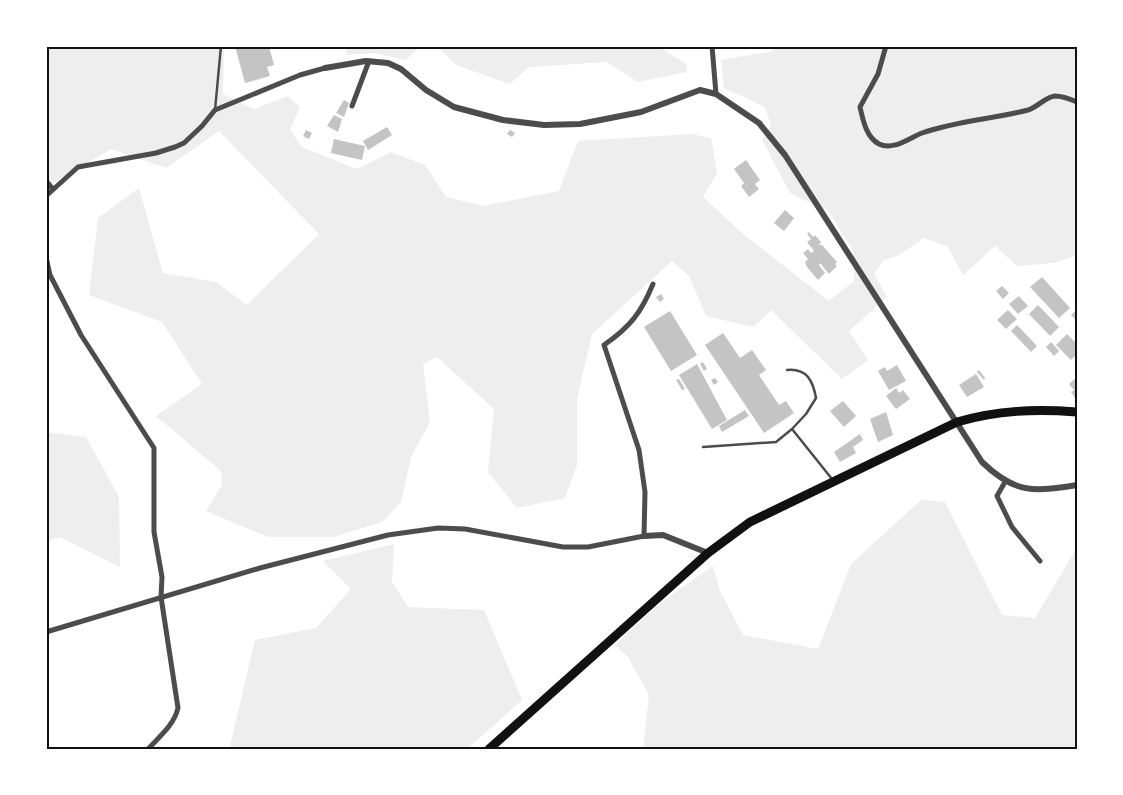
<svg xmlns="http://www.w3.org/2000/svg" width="1123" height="795" viewBox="0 0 1123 795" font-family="'Golos Text',sans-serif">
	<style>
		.green { fill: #eee }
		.building { fill: #c4c4c4 }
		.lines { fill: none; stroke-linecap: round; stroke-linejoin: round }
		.service { stroke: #4c4c4c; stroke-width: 2.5 }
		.minor { stroke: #4c4c4c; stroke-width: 5 }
		.tertiary { stroke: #4c4c4c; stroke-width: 6 }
		.trunk { stroke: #111; stroke-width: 9 }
		.neatline { fill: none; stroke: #111; stroke-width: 2 }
	</style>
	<rect width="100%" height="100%" fill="#fff"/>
	<path class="green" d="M46,46H224L223,94L254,109L288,96L300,107L290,130L302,147L357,169L391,152L425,165L446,197L483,206L559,191L578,141L692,134L711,138L717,173L703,197L743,234L829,301L854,281L853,250L828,211L790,193L762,140L771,125L765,107L724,88L721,60L773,51L772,46H1077V255L1054,263L1017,266L995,246L963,275L947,246L924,238L899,255L883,261L874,274L887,297L849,331L868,360L842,379L771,310L754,327L706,316L689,276L672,261L592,334L577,399V465L565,498L517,508L488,472L494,409L437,357L423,364L430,422L411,457L401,502L382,522L333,537H268L206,511L222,485L221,471L156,416L202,384L162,322L89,295L98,218L139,188L163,273L216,282L247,305L319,234L219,131L166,168L111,149L46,187Z
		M345,46H420L406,60L373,53L347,55Z
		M437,46H657L687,64L686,72L638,82L607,62L529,67L510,84L456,65Z
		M46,432L86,437L119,497L120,567L60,537L46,541Z
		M921,500L945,502L1002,615L1035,618L1077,547V749H643L649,695L628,657L615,645L664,600L713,566L720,591L743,635L818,649L851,564Z
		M394,544L392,582L408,607L484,610L522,700L467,749H234L230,746L255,640L316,628L351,589L323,561Z"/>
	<path class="building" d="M235,46H269L274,65L267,67L270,76L245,83Z
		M344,100L349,103L344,117L336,113Z
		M334,115L342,119L338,132L327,126Z
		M387,127L392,135L368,150L363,141Z
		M306,130L312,133L309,139L303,136Z
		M510,130L515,133L512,137L507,134Z
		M334,139L365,146L362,160L331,153Z
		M746,160L760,180L755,184L759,189L749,197L741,186L744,183L734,169Z
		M785,210L794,218L784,231L774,223Z
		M809,232L813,237L815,235L821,242L819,245H822L837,262L835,264L837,266L829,274L820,263L819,265L825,273L818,280L807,267L805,262L808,259L803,253L808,249L811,253L814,251L807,242L811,239L807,234Z
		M1042,277L1070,308L1059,318L1030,287Z
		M1002,286L1009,293L1003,299L996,291Z
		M661,294L664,299L660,302L656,297Z
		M1019,296L1028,306L1018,314L1009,304Z
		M1038,305L1059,327L1050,336L1029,314Z
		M1077,309V321L1071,315Z
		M1008,310L1017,319L1006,329L997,320Z
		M670,311L697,355L671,371L644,327Z
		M1017,325L1037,346L1031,352L1011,331Z
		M723,333L740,358L752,350L766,370L759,375L779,405L786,401L794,413L764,433L705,345Z
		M1067,334L1077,344V354L1071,360L1056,345Z
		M1051,342L1059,351L1054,356L1046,347Z
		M703,362L707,369L704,371L700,364Z
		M697,364L727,420L712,429L679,375Z
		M897,365L906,381L889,390L878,371L885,367L887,371Z
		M979,370L985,378L984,380L977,372Z
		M976,374L984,387L967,397L959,385Z
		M1077,377V401L1071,392L1074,390L1069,384Z
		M715,378L718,382L714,385L711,380Z
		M679,379L685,389L682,390L676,380Z
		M896,388L899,393L903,390L910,399L896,409L886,396Z
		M843,401L856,416L844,427L830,411Z
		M745,410L749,416L722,432L719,426Z
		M886,412L893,435L878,442L870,419Z
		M860,434L863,440L853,447L856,453L840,462L834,452Z"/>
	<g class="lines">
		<path class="service" d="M215,110L221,46
			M787,370C807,368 813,381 816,398L806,414L792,429
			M703,447L776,442L792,429L832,479"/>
		<path class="minor" d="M712,46L716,94
			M886,46L878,74L860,107C863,120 866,137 879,144C893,151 909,138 922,133C956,121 993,119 1028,110C1038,107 1045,97 1055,96C1062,96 1070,99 1077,102
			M352,106L369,61
			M46,181L52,188
			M46,196L78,167L156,153L175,147L184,143L202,126L215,110L300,75L325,68
			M46,257L50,275L81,335L154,448V532L162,577L161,597L178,708C174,725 160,736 148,749
			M1005,482L997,496L1012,527L1040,561
			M46,632L260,568L388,535L438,528L465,529L563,547H588L644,536L645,492L639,450L604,345C630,327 641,313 653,284"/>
		<path class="tertiary" d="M325,68L366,61L388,63L401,69L426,90L454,107L503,120L544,125L580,124L641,112L700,90L716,94L759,123L785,155L982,462C1015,494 1034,492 1077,485
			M644,536L663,535L708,553"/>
		<path class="trunk" d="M489,749L708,553L750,522L957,422C998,410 1035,409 1077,412"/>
	</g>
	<rect width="1123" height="795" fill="none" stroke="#ffffff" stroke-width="95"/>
	<rect x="48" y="48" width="1028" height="700" class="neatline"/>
</svg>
